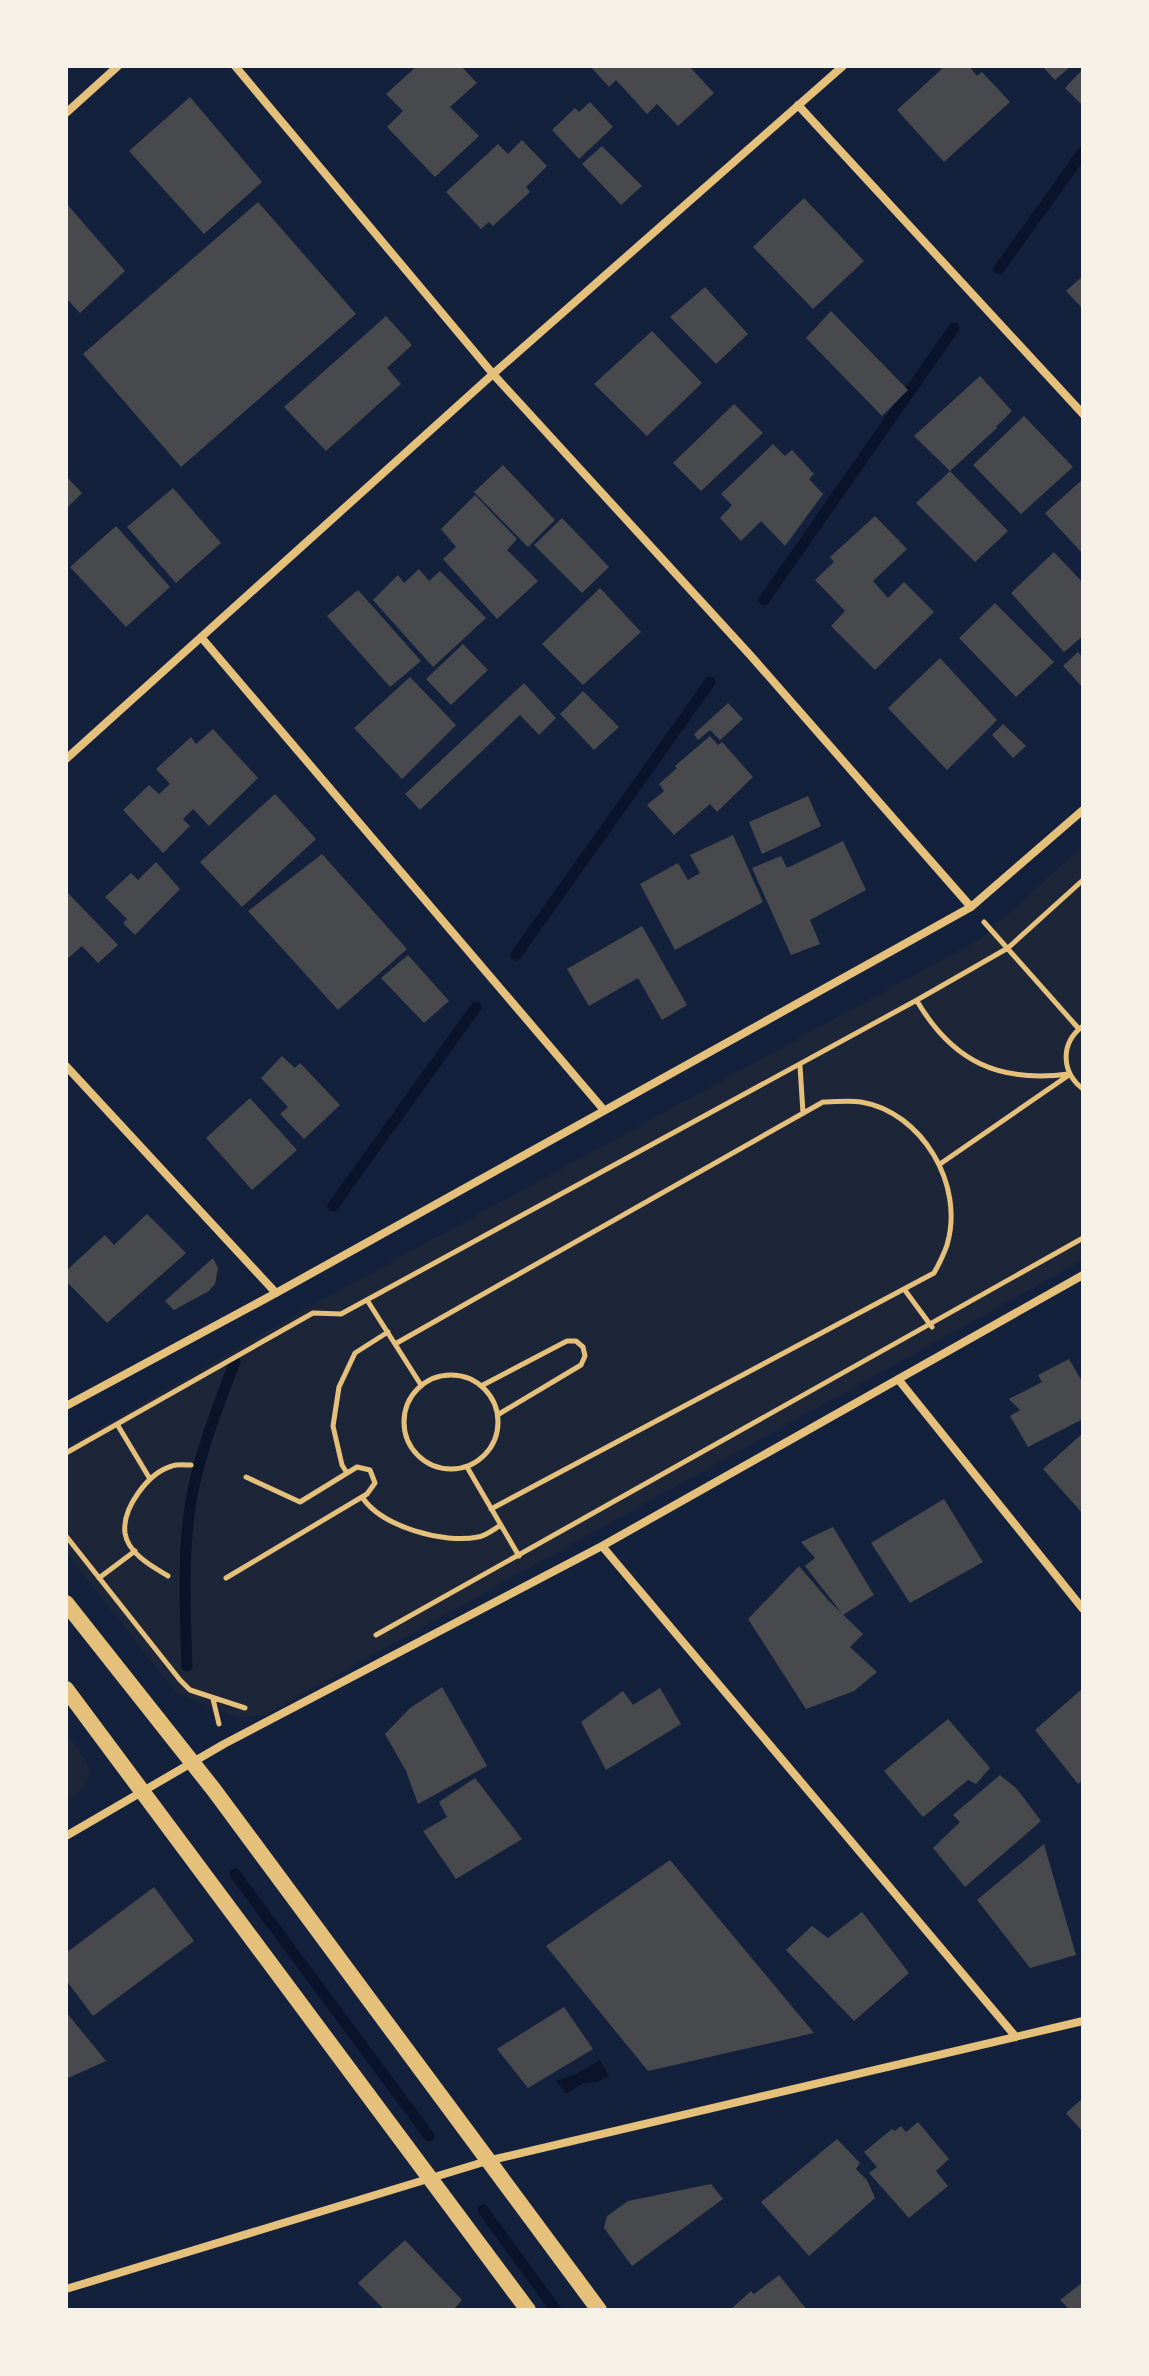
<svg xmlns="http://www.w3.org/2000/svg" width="1149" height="2376" viewBox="0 0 1149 2376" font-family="'DejaVu Sans',sans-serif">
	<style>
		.green { fill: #1d2539 }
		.water { fill: #0b132b }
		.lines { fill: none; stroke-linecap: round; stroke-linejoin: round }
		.stream { stroke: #0b132b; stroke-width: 11 }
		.building { fill: #48494c }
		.path { stroke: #e5c07b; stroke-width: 5 }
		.minor { stroke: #e5c07b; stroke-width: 8 }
		.secondary { stroke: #e5c07b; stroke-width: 16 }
	</style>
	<rect width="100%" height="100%" fill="#14213d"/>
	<path class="green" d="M1083,846V1260L265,1715L237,1718L176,1693L66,1552V1447L311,1306L980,939Z
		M66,1733C88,1762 105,1778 66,1802Z"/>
	<path class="water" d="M600,2060L609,2076L597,2082L583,2083L566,2094L556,2081L578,2073Z"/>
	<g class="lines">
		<path class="stream" d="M999,269L1083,152
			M764,600L954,328
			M516,955L710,682
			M333,1206L476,1007
			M187,1666C185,1609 182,1551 192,1495C201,1449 219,1404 235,1361
			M235,1874L429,2136
			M483,2210L556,2310"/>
	</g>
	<path class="building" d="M417,66H461L477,83L450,107L479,136L435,177L387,127L403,111L386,94Z
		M590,66H689L714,93L678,126L657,104L647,114L616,80L609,87Z
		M945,66H969L977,76L982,72L1010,102L944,162L897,110Z
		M1042,66H1071L1055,80Z
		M1083,69V106L1065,88Z
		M190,97L262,182L204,234L129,151Z
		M590,102L613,127L579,159L552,130L575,108L579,112Z
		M522,140L547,166L526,187L530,192L493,226L489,222L481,229L446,192L498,144L508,154Z
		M602,146L642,186L621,205L582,164Z
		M804,198L864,261L813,309L753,247Z
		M258,202L356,314L181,467L83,354Z
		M66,203L125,271L80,313L66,298Z
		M1083,276V309L1066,291Z
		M705,287L748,334L716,364L670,317Z
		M831,311L908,390L882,416L806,338Z
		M386,316L412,345L387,368L401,384L326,451L284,407Z
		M652,331L702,383L647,436L594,384Z
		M980,376L1012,411L996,427L997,428L950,471L914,436Z
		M734,404L763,433L701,491L673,463Z
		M1024,416L1073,467L1021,514L973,465Z
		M773,444L785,456L792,450L814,474L809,479L823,494L785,546L761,521L741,541L720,518L732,505L721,494Z
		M503,465L555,520L528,547L474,492Z
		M950,471L1008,531L975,562L916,503Z
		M66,476L82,493L66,509Z
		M1083,479V554L1045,513Z
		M173,488L221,543L176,583L127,527Z
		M475,495L517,539L507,550L538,581L497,619L443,559L456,547L441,529Z
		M875,516L907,549L873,581L888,598L904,582L934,612L875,670L831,626L845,611L815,580L834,562L830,557Z
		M562,518L609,567L582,593L534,545Z
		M116,526L170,587L126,627L70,567Z
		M1054,552L1083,583V636L1064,652L1011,593Z
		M419,569L429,581L440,571L486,618L433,667L373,600L398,575L404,583Z
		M600,588L641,632L583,685L542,644Z
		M358,590L421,661L390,687L327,616Z
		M995,603L1054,662L1016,697L959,638Z
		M463,644L488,670L451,705L426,679Z
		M1078,652L1083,658V688L1063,666Z
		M940,658L997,720L947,770L888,708Z
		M410,677L456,725L402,779L354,728Z
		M524,683L556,718L539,735L520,715L420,810L405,794Z
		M583,691L619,727L594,750L560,714Z
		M728,703L743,719L720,740L710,730L698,740L694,734Z
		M1003,724L1026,746L1013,758L992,735Z
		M213,729L258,778L209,826L193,809L183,819L190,826L163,853L123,810L149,785L159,794L170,784L156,769L191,737L196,744Z
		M710,736L718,745L722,742L753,777L717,812L710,804L674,835L647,805L664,791L659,784L677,768L675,766Z
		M275,794L316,839L242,907L200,862Z
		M808,796L821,826L762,854L749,822Z
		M733,835L763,902L675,950L640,884L678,863L688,880L700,873L690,855Z
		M843,841L866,890L810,920L820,944L791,955L752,868L781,856L787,868Z
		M322,854L407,949L338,1010L248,911Z
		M156,862L180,889L135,935L123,923L127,919L105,897L131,873L138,880Z
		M66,891L118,945L98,963L82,946L66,960Z
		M642,926L687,1005L662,1020L638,978L589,1006L567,969Z
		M408,955L449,1001L424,1023L381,978Z
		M282,1056L295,1068L300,1063L340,1105L304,1139L280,1114L288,1107L261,1078Z
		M250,1098L297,1150L252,1190L206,1138Z
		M147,1214L186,1253L107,1323L66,1281V1271L105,1235L114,1245Z
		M213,1258L218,1268L215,1284L209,1291L174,1310L165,1301Z
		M1069,1359L1083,1383V1419L1028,1447L1010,1416L1020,1410L1009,1399L1042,1382L1038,1375Z
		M1083,1433V1514L1043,1469Z
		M944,1499L983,1562L910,1603L871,1543Z
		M833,1527L874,1595L843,1615L805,1566L815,1558L801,1542Z
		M799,1566L829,1601L863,1634L850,1647L877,1672L854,1691L806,1709L748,1619Z
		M442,1687L487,1766L418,1804L406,1771L385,1734L410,1708Z
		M660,1688L681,1724L606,1770L581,1722L623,1691L633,1705Z
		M1083,1688V1780L1078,1784L1035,1730Z
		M948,1719L990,1768L976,1784L968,1780L923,1817L884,1771Z
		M1000,1775L1017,1789L1041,1821L965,1887L933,1848L960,1822L953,1815Z
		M475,1778L522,1839L456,1879L423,1831L447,1817L439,1802Z
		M1044,1844L1076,1955L1030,1968L977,1900Z
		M670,1860L814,2033L648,2071L546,1946Z
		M154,1887L194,1941L93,2016L66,1980V1953Z
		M862,1912L909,1973L854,2021L786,1950L812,1926L828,1938Z
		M564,2007L593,2049L528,2088L497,2049Z
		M66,2012L106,2061L66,2079Z
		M1083,2098V2132L1066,2113Z
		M918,2122L949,2159L936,2171L948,2186L909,2218L869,2173L877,2167L864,2152L892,2129L895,2131L901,2126L906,2132Z
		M837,2139L860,2163L856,2169L867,2180L875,2198L809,2256L761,2202Z
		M711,2184L723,2199L632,2266L604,2228L607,2216L628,2201Z
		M405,2240L462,2300L453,2310H385L358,2283Z
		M779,2275L807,2310H730L751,2291L754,2294Z
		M1083,2282V2310H1070L1060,2300Z"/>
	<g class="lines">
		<path class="path" d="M984,922L1079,1029
			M917,1001C953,1062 999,1083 1069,1074
			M1083,1026C1060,1043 1061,1072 1083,1089
			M800,1066L803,1113
			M940,1164L1069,1075
			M904,1289L932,1327
			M367,1300L421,1385
			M395,1344L823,1102C835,1102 849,1100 861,1102C922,1112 965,1185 947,1245C944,1254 939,1264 934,1273L491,1509
			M404 1422a47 47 0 1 1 94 0a47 47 0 1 1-94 0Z
			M483,1385L567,1341H576L583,1347L585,1356L581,1365L499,1414
			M117,1424L150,1479
			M66,1453L313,1313L341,1314L917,1000L1008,948L1083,880
			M467,1467L519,1556
			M347,1473L342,1465L333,1426L339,1387L355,1353L388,1332
			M362,1497C382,1527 444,1544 478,1537C486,1536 494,1529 501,1525
			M66,1536L180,1680L190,1690L245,1708
			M168,1576C153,1567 128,1554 125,1533C122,1508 148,1473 172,1466C178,1464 185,1465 191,1465
			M99,1578L135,1551
			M226,1578L367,1494L375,1483L370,1470L357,1467L300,1502L246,1477
			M376,1635L1083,1238
			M213,1699L219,1724"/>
		<path class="minor" d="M235,66L493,374L751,656L971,907
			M798,105L1083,414
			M66,113L118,66
			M201,637L603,1109
			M66,759L493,374L843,66
			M66,1066L276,1293
			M898,1379L1083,1609
			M66,1406L276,1293L971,907L1083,810
			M602,1546L1016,2037
			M66,1836L224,1744L602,1546L1083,1275
			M66,2289L487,2161L1083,2021"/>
		<path class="secondary" d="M66,1603L214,1790L599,2310
			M66,1689L528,2310"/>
	</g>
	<rect width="1149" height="2376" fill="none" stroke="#f6f1e7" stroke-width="136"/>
</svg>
